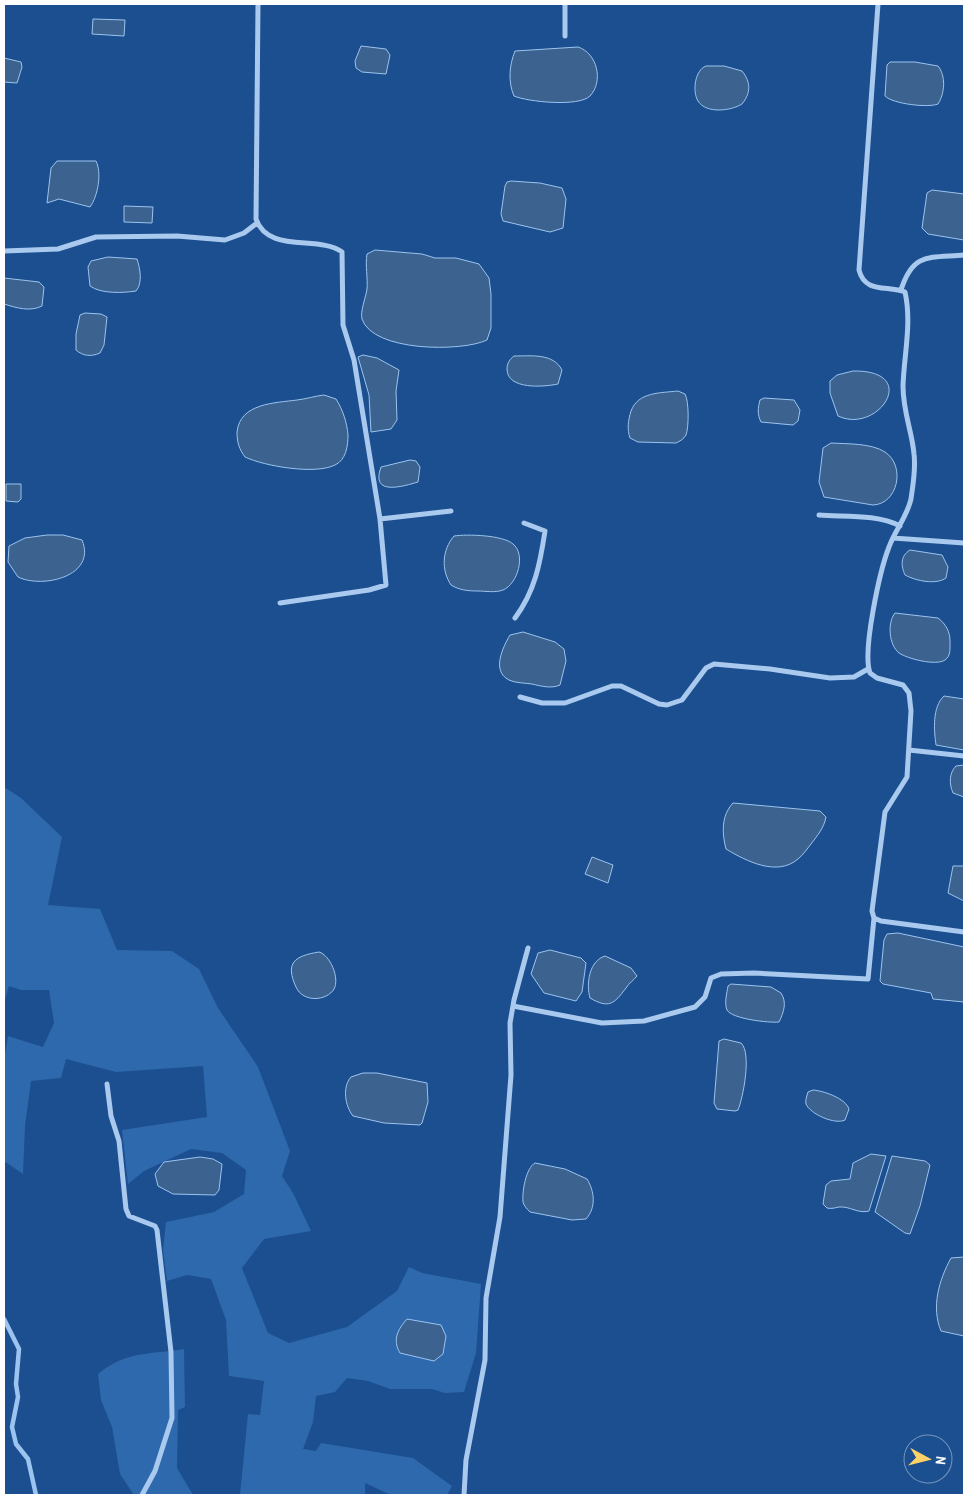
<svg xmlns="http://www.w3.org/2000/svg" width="968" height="1499" viewBox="0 0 968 1499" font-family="'Archivo Narrow',sans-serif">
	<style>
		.green { fill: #2e69ad }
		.water { fill: #3c6290; stroke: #9cc4f0 }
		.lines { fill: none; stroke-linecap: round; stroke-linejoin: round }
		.stream { stroke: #9cc4f0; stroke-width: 4.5 }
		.street { stroke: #a9c9ee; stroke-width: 5 }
	</style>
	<rect width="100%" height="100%" fill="#1b4f8f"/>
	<path class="green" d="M4,787L21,798L62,837L48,905L100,909L117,950L172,951L199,969L218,1008L258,1067L290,1151L282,1176L293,1193L311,1231L264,1239L242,1268L268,1333L289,1343L347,1327L397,1291L409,1267L422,1273L481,1284L476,1353L464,1392L445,1393L432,1389H390L368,1381L347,1378L335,1392L316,1396L313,1422L303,1449L316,1451L321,1443L413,1458L452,1486L447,1495H391L365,1483V1495H240L248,1414L260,1415L264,1381L229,1376L226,1320L211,1279L187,1275L167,1281L163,1250L166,1222L214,1212L244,1194L246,1170L222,1153L191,1149L144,1171L128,1184L122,1130L207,1117L203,1066L116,1072L66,1059L61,1078L31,1081L25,1126L23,1174L4,1161V1060L8,1036L43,1047L54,1023L49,990H21L9,986L4,1003Z
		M184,1349L185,1407L178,1410L177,1468L193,1495H134L120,1474L112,1427L101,1400L98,1374C128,1350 149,1355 184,1349Z"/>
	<path class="water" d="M93,19L125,20L124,36L92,34Z
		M361,46L386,49L390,55L386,74L362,72L356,68L355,61Z
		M578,47C597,53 604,81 590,96C579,107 528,102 514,96C508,82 509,66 515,51Z
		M4,58L21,62L22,67L17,83L4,82Z
		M890,62H915L938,66C946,76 945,93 938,104C928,108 893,104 885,96L887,65Z
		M706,66H724L742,71C751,82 751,93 742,104C731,111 706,114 698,101C692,91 695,70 706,66Z
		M57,161H96C102,173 98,196 90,207L59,199L47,203L51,168Z
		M511,181L540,183L562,188L566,199L563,228L550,232L503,221L501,214L505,186L507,182Z
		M932,190L964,194V240L928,234L922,228L927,193Z
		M124,206L153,207L152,223L124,222Z
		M375,250L422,254L435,258H456L479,264L489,278L491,294V328L487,340C462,352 373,352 362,319C360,311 366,297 367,289C368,277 365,266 367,254Z
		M108,257L137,259C140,268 143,283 136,291C123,293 101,294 90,286L88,267L91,261Z
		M4,278L39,282L44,287L42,306C30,312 17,308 4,304Z
		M85,313L101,314L107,317L104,345L100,353C91,357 83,356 76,350V334L80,315Z
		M363,355L377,358L399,370L396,391L397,420L391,429L371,432L369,395L358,357Z
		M514,356C532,356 553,353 562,370L558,384C544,387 507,390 507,369C507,363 510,359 514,356Z
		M853,371C922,370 878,435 838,416L830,393V381L837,375Z
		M678,391L685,394C689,401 689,427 686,435C684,439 680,441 676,443L638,442L630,438C627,429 628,421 631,411C638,392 660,393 678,391Z
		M324,395L336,399C343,410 347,423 348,435C348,446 346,460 335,465C315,475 264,466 245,457C239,449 237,442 237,432C240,403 275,403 297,400C306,399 315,396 324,395Z
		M764,398L794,400L800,410L798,421L793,425L761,422C757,414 758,408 760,400Z
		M831,443C847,444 871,443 885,452C906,466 898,504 873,505L824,497L819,482L823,448Z
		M410,460L416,461L420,467L418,482C404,486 370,497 381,467Z
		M6,484H21V499L18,502L6,501Z
		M47,535H63L82,540C97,576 43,589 18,577L8,562L9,546L25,538Z
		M454,536C467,534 503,535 513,544C526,554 518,584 503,590C495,593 486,591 477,591C468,591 459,590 451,585C441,570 442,550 454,536Z
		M910,550L942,555L948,567L946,578C936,585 916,581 905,575C901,566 900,556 910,550Z
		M895,613L938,618C946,624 950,632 950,641C950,648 951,656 945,660C936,666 908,659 899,653C889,645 887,623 895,613Z
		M523,632L555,642L564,649L566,661L560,685C551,689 541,686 532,684C525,683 515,683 509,680C491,671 503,647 510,635Z
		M944,696L964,699V750L936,745C934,731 932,707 944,696Z
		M964,765V797L953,793C949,784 949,773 956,766Z
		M733,803L820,811L826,817C824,828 817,836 811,844C807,849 803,855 798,859C777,877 746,861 726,849C722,833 721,816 733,803Z
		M592,857L613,865L608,883L585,874Z
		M953,866H964V901L948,893Z
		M898,933L964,947V1002L933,999L931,993L883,984L880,981L884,940L887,934Z
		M550,950L581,958L586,963L582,992L576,1001L544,993L531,974L538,953Z
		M319,952C330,955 340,978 334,989C327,1001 303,1003 296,987C285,963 294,956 319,952Z
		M605,956L631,968L637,976C634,980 629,983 626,988C614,1004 609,1009 590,998C586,984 589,961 605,956Z
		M731,984L771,987L781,993C787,1002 784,1012 779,1022C769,1023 732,1019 727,1010C724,1003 727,993 728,986Z
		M724,1039L741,1043C752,1053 743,1098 738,1110L735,1111L717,1109L714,1103L719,1041Z
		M363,1073H377L427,1083L428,1102L422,1123L420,1125L384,1123L353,1116C345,1106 342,1087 351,1077Z
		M813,1090C824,1091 845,1098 849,1109L845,1120C835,1125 810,1114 806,1104C805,1100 807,1096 808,1092Z
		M871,1154L886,1156L869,1211C858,1214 850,1206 839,1207C834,1208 832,1209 827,1208L823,1204L826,1185L831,1181L850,1179L853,1163Z
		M892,1156L925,1161L930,1165L920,1206L910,1234L905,1233L875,1212Z
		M200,1157L213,1159L222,1164L219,1190L215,1195L173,1194L158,1186L155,1174L164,1162Z
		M535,1163L565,1169L587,1179C595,1192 596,1208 586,1219L572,1220L530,1212C527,1209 524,1206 523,1202C522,1191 526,1168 535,1163Z
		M964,1257V1336L941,1331C931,1307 939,1280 951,1258Z
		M407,1319L441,1325L446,1336L443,1354L434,1361L400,1353C392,1340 398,1329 407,1319Z"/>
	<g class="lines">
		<path class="stream" d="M4,1319L19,1349L16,1384L18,1397L12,1427L16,1444L28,1459L36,1495"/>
		<path class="street" d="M258,4L256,219C268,254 319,235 342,252L343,325L354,360L380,519L386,585L369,590L280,603
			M565,4V36
			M878,4L859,270C865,294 888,285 905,292C912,323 904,355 903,386C903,412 912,431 914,454C916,469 913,484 911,499C907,517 895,530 889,547C880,570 862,651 870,673L877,678L903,685L909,693L911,711L907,777L885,812L872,911L874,918L881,921L964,932
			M4,251L58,249L96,237L177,236L225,240L244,233L257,223
			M901,290C913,252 929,258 964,255
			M819,515C845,517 877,514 900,526
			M380,519L451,511
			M893,538L964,543
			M515,618C535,591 540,564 545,531L524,523
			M520,697L542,703H565L612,686H621L659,704L667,705L682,700L706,668L714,664L770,669L830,678L854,677L868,669
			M909,750L964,756
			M513,1006L602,1023L644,1021L695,1007L705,997L711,978L721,974L754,973L868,979L874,918
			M107,1084L111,1116L119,1141L126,1209L129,1216L155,1226L157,1230L171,1352L172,1418L155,1471L142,1495
			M464,1495L466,1460L485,1360L486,1298L500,1217L511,1075L510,1023L514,1000L528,948"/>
	</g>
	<rect width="968" height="1499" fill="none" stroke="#ffffff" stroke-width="10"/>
	<g transform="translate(928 1459) rotate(97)"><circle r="24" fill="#1b4f8f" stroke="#7695bc"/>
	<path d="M0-4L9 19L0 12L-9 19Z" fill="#ffd166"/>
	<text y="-8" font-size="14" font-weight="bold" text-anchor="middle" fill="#ffffff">N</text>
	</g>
</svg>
